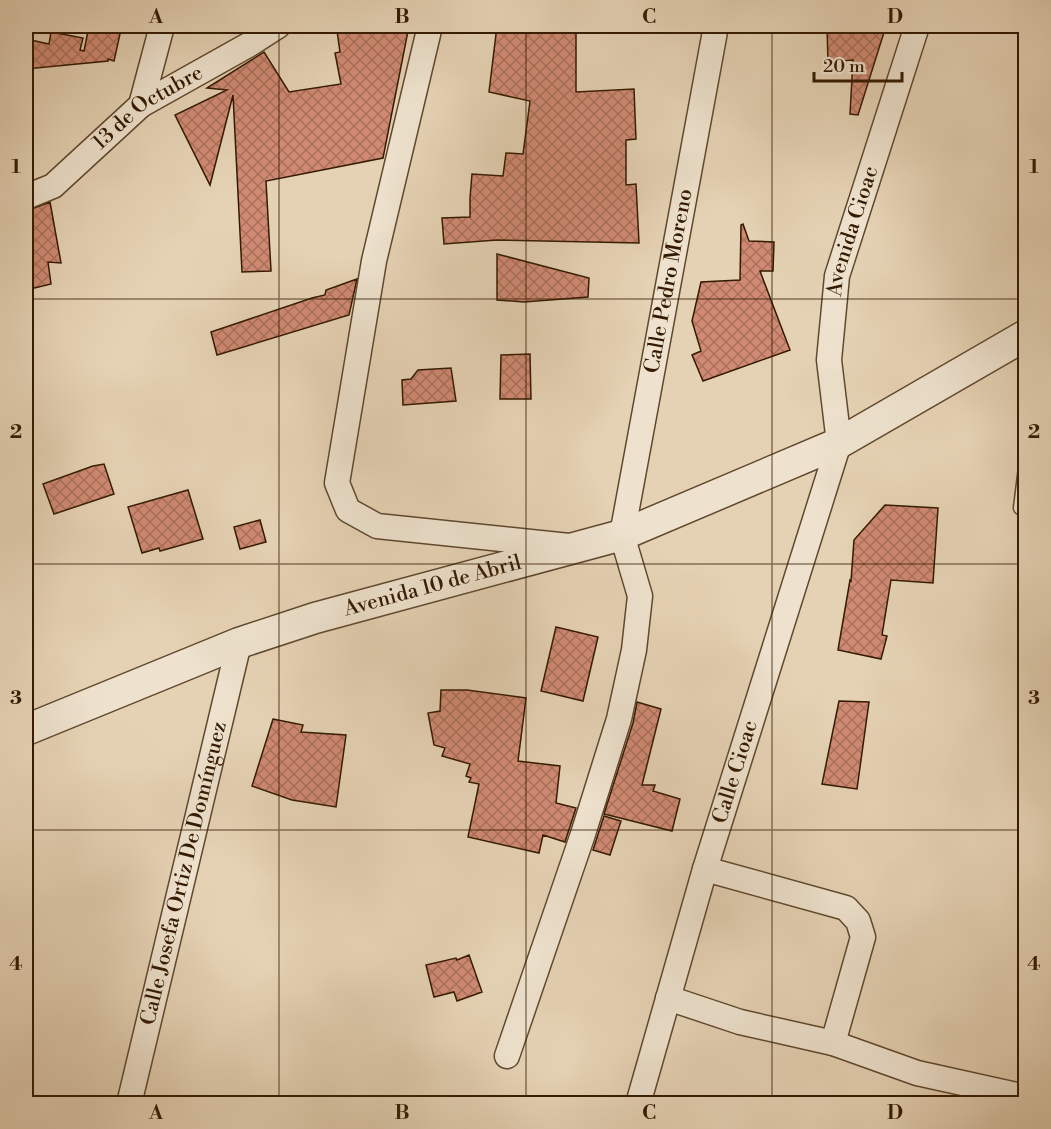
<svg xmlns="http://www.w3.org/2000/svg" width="1051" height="1129" viewBox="0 0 1051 1129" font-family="'Libre Bodoni',serif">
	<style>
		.building { fill: url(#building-cross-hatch); stroke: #341a00; stroke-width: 1.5 }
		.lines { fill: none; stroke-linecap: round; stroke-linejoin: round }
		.service-casing { stroke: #60482d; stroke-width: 15 }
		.minor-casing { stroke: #60482d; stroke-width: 27 }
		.tertiary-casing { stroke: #60482d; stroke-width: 33 }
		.service { stroke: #eee2ce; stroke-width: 12 }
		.minor { stroke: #eee2ce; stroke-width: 24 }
		.tertiary { stroke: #eee2ce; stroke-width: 30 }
		.grid { fill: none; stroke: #341a00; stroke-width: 1.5; stroke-opacity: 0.55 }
		.labels { text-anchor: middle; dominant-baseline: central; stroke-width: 4.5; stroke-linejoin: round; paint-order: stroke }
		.street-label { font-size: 21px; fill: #341a00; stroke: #eee2ce }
		.neatline { fill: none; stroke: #341a00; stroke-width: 2 }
		.grid-label { font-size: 20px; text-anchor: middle; font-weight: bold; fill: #341a00 }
	</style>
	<defs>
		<pattern id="building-cross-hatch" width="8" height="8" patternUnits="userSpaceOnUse" patternTransform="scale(1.5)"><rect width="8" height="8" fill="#d08a73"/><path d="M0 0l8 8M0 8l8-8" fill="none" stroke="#aa705c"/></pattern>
	</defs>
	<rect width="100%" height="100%" fill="#e5d2b4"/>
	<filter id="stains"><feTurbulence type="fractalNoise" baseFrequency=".00333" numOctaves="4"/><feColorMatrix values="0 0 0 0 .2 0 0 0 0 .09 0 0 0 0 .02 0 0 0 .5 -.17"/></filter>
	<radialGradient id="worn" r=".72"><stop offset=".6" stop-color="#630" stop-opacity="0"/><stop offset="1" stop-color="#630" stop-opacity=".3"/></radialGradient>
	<path class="building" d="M89,26H99L120,34L114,61L108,59V61L26,69V39L49,44L51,32L83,38L80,50L84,51Z
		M351,26H409L383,158L266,181L271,271L242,272L233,95L210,185L175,115L227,90L207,88L264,52L289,92L341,84L335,53L340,52L337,31L352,30Z
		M497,26H576V92L634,89L636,139L626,140V185L636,184L639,243L497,240L444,244L442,218L470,217V198L472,174L503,176L506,153L523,154L530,101L489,92Z
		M827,26H886L858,115L850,114L853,60L828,62Z
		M50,202L61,263L48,262L51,284L26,290V211Z
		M743,224L749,241L774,242L773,271H760L790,350L703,381L692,355L701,351L692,321L701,282L740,280L741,225Z
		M497,254L589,278L588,297L524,302L497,300Z
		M357,279L349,315L217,355L211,332L312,298L325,295L326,290Z
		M530,354L531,399H500L501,355Z
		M451,368L456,401L403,405L402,380L411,379L418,370Z
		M104,464L114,494L54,514L43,484L93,466Z
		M188,490L203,539L160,551L159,548L142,553L128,507Z
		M885,505L938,508L933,583L891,580L882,635L887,636L881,659L838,650L850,580L851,581L854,540Z
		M260,520L266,542L240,549L234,527Z
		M556,627L598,637L583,701L541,691Z
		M441,690H467L526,698L518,761L560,766L556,803L576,808L565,842L543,835L539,853L468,837L479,784L469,782L471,778L466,776L470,764L442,756L445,748L434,745L428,713L440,711Z
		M839,701L869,702L857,789L822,784Z
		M637,702L661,709L642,785H655L653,791L680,799L672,831L604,814L633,723Z
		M273,719L303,725L301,732L346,735L336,807L292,800L252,786Z
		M604,816L621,821L610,855L593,850Z
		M469,955L482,992L457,1001L454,992L434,997L426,965L456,958L457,960Z"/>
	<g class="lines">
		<defs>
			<path id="service" d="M1020,508L1026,459"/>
			<g id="minor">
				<path d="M430,26L374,261L337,483L348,510L377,526L569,546"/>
				<path d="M141,105L162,26"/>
				<path id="s1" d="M26,197L53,186L141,105L250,44L278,26"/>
				<path d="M705,869L846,908L858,921L863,937L833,1043"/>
				<path d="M668,998L740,1022L833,1043L917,1073L1026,1097"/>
				<path id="s2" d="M507,1056L583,834L619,719L634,650L640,596L622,535L716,26"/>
				<path id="s3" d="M129,1104L239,643"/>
				<path id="s4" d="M638,1104L705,869L839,443L829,360L837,276L917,26"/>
			</g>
			<g id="tertiary">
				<path id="s5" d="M26,730L239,643L315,618L622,535L839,443L1026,335"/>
			</g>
		</defs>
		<use href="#service" class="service-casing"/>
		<use href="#minor" class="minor-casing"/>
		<use href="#tertiary" class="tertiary-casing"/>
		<use href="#service" class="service"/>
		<use href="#minor" class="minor"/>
		<use href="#tertiary" class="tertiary"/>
	</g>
	<path class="grid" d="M279,26V1104M526,26V1104M772,26V1104M26,299H1026M26,564H1026M26,830H1026"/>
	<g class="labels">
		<g class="street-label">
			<text stroke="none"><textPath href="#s1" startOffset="153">13 de Octubre</textPath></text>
			<text stroke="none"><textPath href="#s4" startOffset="906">Avenida Cioac</textPath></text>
			<text stroke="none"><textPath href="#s2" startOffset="802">Calle Pedro Moreno</textPath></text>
			<text stroke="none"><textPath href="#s5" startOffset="432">Avenida 10 de Abril</textPath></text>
			<text stroke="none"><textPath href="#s4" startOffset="346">Calle Cioac</textPath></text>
			<text stroke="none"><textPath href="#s3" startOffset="237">Calle Josefa Ortiz De Domínguez</textPath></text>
		</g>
	</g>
	<rect width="1051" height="1129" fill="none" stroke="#e5d2b4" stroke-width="66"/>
	<path d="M814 72v9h88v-9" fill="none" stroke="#341a00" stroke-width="3"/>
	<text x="823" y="72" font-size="18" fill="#341a00" stroke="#eee2ce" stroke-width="4.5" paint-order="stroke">20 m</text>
	<rect x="33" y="33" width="985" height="1063" class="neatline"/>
	<g class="grid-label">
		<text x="156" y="23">A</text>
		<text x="402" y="23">B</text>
		<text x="649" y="23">C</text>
		<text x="895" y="23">D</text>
		<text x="16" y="173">1</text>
		<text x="1034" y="173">1</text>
		<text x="16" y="438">2</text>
		<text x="1034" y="438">2</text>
		<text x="16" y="704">3</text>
		<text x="1034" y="704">3</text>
		<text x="16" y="970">4</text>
		<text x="1034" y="970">4</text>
		<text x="156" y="1119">A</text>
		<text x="402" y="1119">B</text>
		<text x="649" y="1119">C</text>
		<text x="895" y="1119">D</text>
	</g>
	<rect width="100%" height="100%" filter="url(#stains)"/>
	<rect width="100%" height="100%" fill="url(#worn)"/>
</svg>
